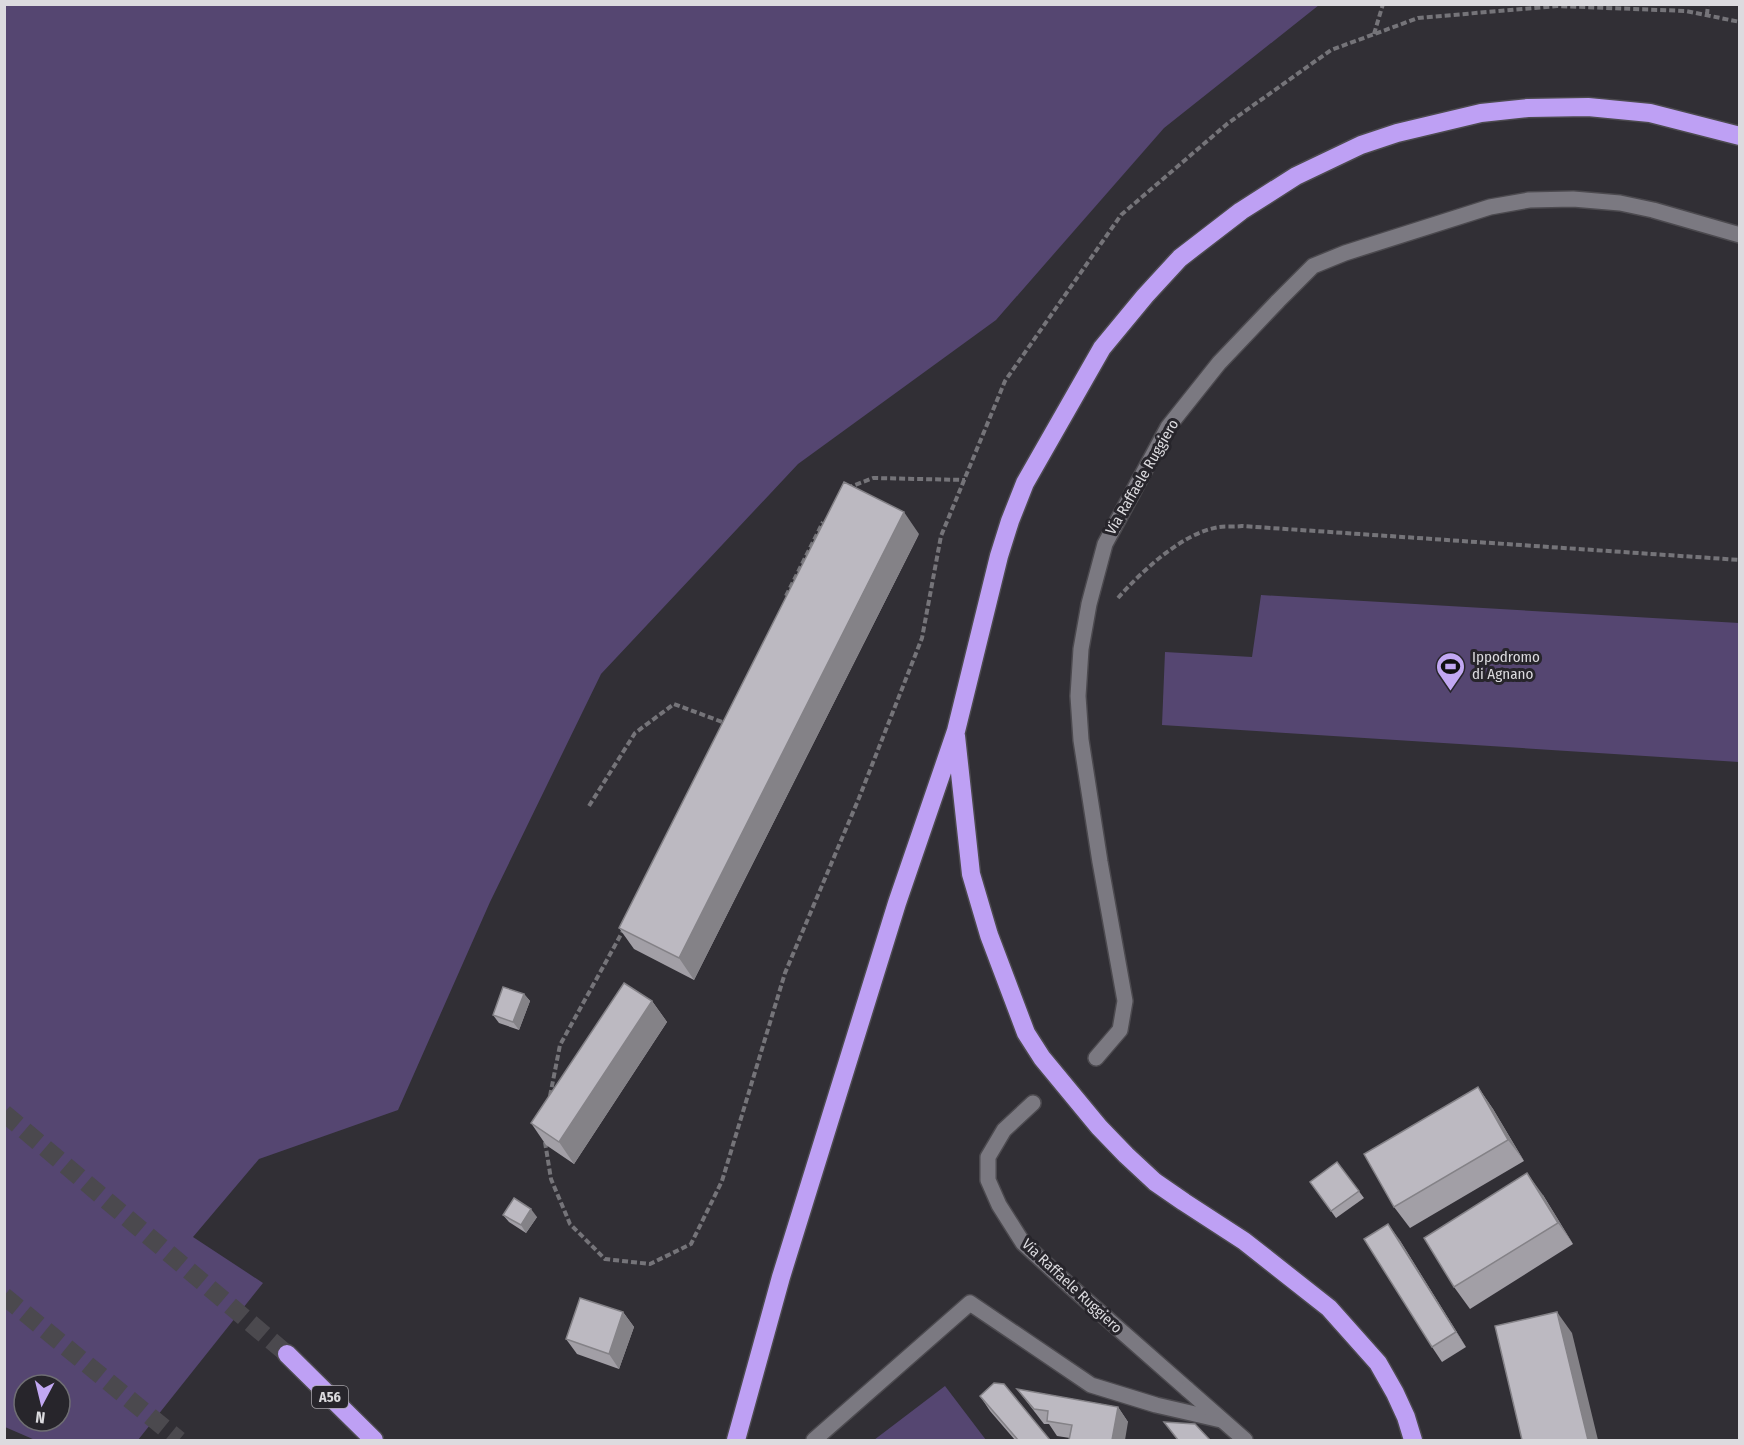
<svg xmlns="http://www.w3.org/2000/svg" width="1744" height="1445" viewBox="0 0 1744 1445" font-family="'Fira Sans Condensed',sans-serif">
	<style>
		.green { fill: #554671; fill-rule: evenodd }
		.lines { fill: none; stroke-linecap: round; stroke-linejoin: round }
		.highway-tunnel { stroke: #4b494e; stroke-width: 18; stroke-dasharray: 18 9; stroke-linecap: butt }
		.lane-casing { stroke: #4c4a4f; stroke-width: 18 }
		.street-casing { stroke: #4c4a4f; stroke-width: 18 }
		.highway-casing { stroke: #4c4a4f; stroke-width: 21 }
		.path { stroke: #757479; stroke-width: 4; stroke-dasharray: 6 3; stroke-linecap: butt }
		.lane { stroke: #7b7981; stroke-width: 15 }
		.street { stroke: #7b7981; stroke-width: 15 }
		.highway { stroke: #bea0f4; stroke-width: 18 }
		.wall { fill: #a29fa6 }
		.shaded-wall { fill: #848287 }
		.building { fill: #bcb9c1; stroke: #848287; stroke-width: 1.5 }
		.labels { text-anchor: middle; dominant-baseline: central; stroke-width: 6; stroke-linejoin: round; paint-order: stroke }
		.shield { fill: #27252b; stroke: #a6a4a9; stroke-width: 1.5 }
		.shield-label { font-size: 14px; font-weight: bold; fill: #dcdbdf }
		.street-label { font-size: 15px; fill: #dcdbdf; stroke: #27252b }
		.poi-label { font-size: 15px; fill: #dcdbdf; stroke: #27252b; text-anchor: start }
	</style>
	<rect width="100%" height="100%" fill="#312f35"/>
	<path class="green" d="M5,4L1319,5L1164,128L996,320L798,464L601,674L490,902L398,1110L259,1159L193,1237L263,1283L138,1440H35L5,1427V1433ZM24,1385H60V1421H24Z
		M1261,595L1739,623V762L1162,725L1165,652L1252,657Z
		M945,1386L986,1440H874Z"/>
	<g class="lines">
		<path class="highway-tunnel" d="M4,1113L287,1354
			M4,1296L179,1440"/>
		<defs>
			<path id="lane" d="M1096,1058L1120,1030L1125,1001L1100,862L1081,740L1078,696L1081,649L1089,604L1105,544L1168,427L1219,363L1278,301L1313,266L1345,253L1490,207L1529,200L1573,199L1620,203L1653,210L1740,235
				M1033,1103L1004,1130L988,1157V1180L999,1205L1023,1243L1070,1286L1187,1389
				M814,1440L970,1303L1091,1385L1156,1405L1221,1420"/>
			<path id="street" d="M1187,1389L1245,1440"/>
			<path id="highway" d="M956,736L971,874L989,935L1026,1033L1042,1058L1099,1127L1126,1155L1155,1182L1184,1202L1244,1241L1329,1308L1378,1363L1395,1393L1406,1417L1413,1440
				M287,1354L374,1440
				M736,1440L781,1277L897,903L956,731L999,556L1010,521L1025,483L1102,348L1145,296L1180,258L1241,211L1296,176L1361,145L1397,133L1481,113L1528,108L1588,107L1650,113L1740,136"/>
		</defs>
		<use href="#lane" class="lane-casing"/>
		<use href="#street" class="street-casing"/>
		<use href="#highway" class="highway-casing"/>
		<path class="path" d="M1707,15L1708,4
			M1374,34L1383,4
			M847,488L873,478L965,480
			M786,596L823,522
			M1118,598C1142,571 1182,533 1219,527C1226,526 1235,527 1242,526L1740,560
			M589,806L635,733L674,704L725,723
			M550,1096L560,1045L624,929
			M545,1142L551,1179L570,1224L605,1259L650,1264L691,1244L722,1181L785,973L859,798L922,638L941,536L1005,381L1121,215L1227,124L1331,50L1418,18L1557,6L1686,11L1740,22"/>
		<use href="#lane" class="lane"/>
		<use href="#street" class="street"/>
		<use href="#highway" class="highway"/>
	</g>
	<path class="wall" d="M919,534L694,980L634,949L619,928Z
		M524,994L530,1001L519,1030L499,1023L493,1015Z
		M652,1001L667,1022L574,1164L546,1145L531,1123Z
		M1478,1087L1493,1109L1524,1161L1410,1228L1394,1207Z
		M1337,1162L1364,1198L1336,1218L1310,1182Z
		M1543,1195L1573,1244L1470,1309L1454,1287Z
		M503,1215L537,1217L526,1233L509,1222Z
		M1399,1239L1466,1347L1442,1362L1432,1347Z
		M623,1312L634,1327L619,1369L577,1354L566,1339Z
		M1017,1389L1118,1407L1128,1422L1070,1438L1057,1436L1049,1424H1044Z
		M980,1396L1050,1440H1015L990,1411Z"/>
	<path class="shaded-wall" d="M904,512L919,534L694,980L679,958Z
		M524,994L530,1001L519,1030L513,1022Z
		M652,1001L667,1022L574,1164L559,1142Z
		M1478,1087L1493,1109L1524,1161L1508,1140Z
		M1527,1173L1543,1195L1573,1244L1558,1223Z
		M531,1209L537,1217L526,1233L521,1225Z
		M1388,1224L1399,1239L1466,1347L1456,1332Z
		M623,1312L634,1327L619,1369L609,1354Z
		M1557,1312L1572,1333L1598,1440H1588Z
		M1118,1407L1128,1422L1125,1440H1112Z"/>
	<path class="building" d="M844,482L904,512L679,958L619,928Z
		M624,983L652,1001L559,1142L531,1123Z
		M503,987L524,994L513,1022L493,1015Z
		M1478,1087L1508,1140L1394,1207L1364,1154Z
		M1337,1162L1359,1191L1331,1211L1310,1182Z
		M1527,1173L1558,1223L1454,1287L1424,1238Z
		M514,1198L531,1209L521,1225L503,1215Z
		M1388,1224L1456,1332L1432,1347L1364,1239Z
		M580,1298L623,1312L609,1354L566,1339Z
		M1557,1312L1588,1440H1522L1495,1326Z
		M994,1383L1004,1384L1050,1440H1018L980,1396Z
		M1017,1389L1118,1407L1112,1440H1069L1072,1425L1047,1421L1048,1411L1034,1409Z
		M1164,1422L1195,1424L1210,1440H1178Z"/>
	<defs>
		<symbol id="stadium-pin" viewBox="-11 -11 22 30"><path d="M0 17L-7.5 6A9.5 9.5 0 1 1 7.5 6Z" fill="#c2a8f3" stroke="#27252b"/><path d="M0-5a6.5 5 0 1 0 0 10a6.5 5 0 1 0 0-10ZM-3.5-1.8h7v3.6h-7Z" fill="#111"/></symbol>
	</defs>
	<g fill-rule="evenodd">
		<use href="#stadium-pin" x="1434" y="650" width="33" height="45"/>
	</g>
	<g class="labels">
		<rect class="shield" x="312" y="1386" width="36" height="22" rx="4.5"/>
		<g class="shield-label">
			<text x="330" y="1397">A56</text>
		</g>
		<g class="street-label">
			<text transform="translate(1142 477) rotate(-60)">Via Raffaele Ruggiero</text>
			<text transform="translate(1072 1286) rotate(43)">Via Raffaele Ruggiero</text>
		</g>
		<g class="poi-label">
			<text x="1472" y="657">Ippodromo<tspan x="1472" dy="17">di Agnano</tspan></text>
		</g>
	</g>
	<rect width="1744" height="1445" fill="none" stroke="#dcdbdf" stroke-width="12"/>
	<g transform="translate(42 1403) rotate(187)"><circle r="28" fill="#27252b" stroke="#6f6e73" stroke-width="1.5"/>
	<path d="M0-4.5L10 22L0 15L-10 22Z" fill="#c2a8f3"/>
	<text y="-9" font-size="16" font-weight="bold" text-anchor="middle" fill="#dcdbdf">N</text>
	</g>
</svg>
